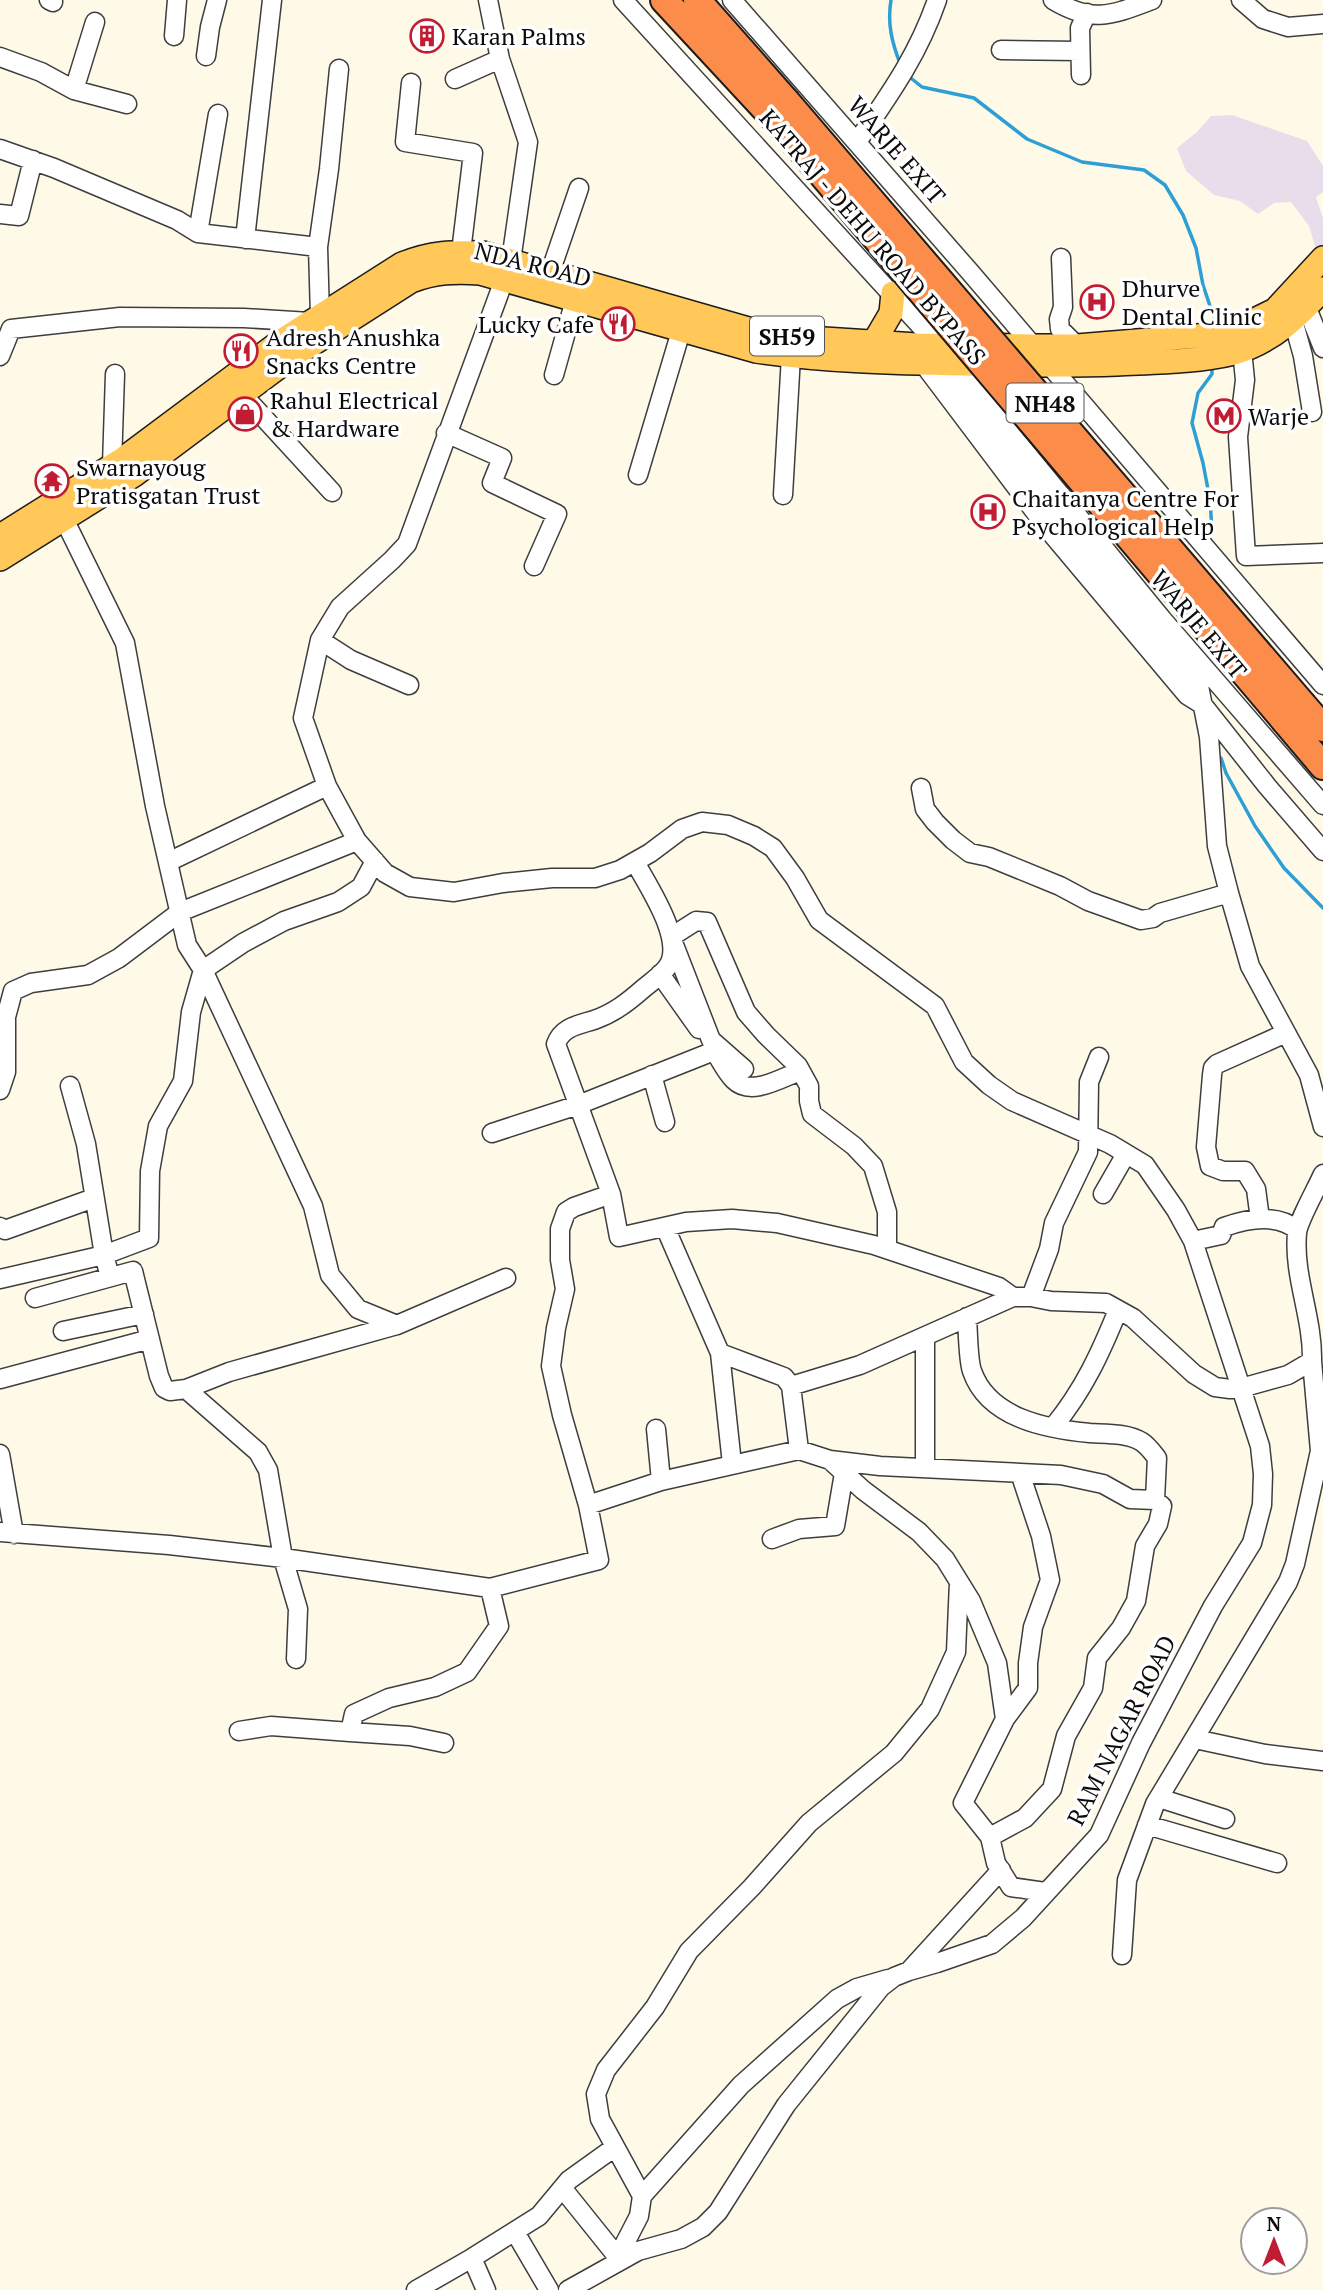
<svg xmlns="http://www.w3.org/2000/svg" width="1323" height="2290" viewBox="0 0 1323 2290" font-family="'PT Serif',serif">
	<style>
		.industrial { fill: #e8deeb }
		.lines { fill: none; stroke-linecap: round; stroke-linejoin: round }
		.stream { stroke: #2e9fd4; stroke-width: 3.5 }
		.minor-casing { stroke: #3e3e3e; stroke-width: 21 }
		.major-casing { stroke: #1c1c1c; stroke-width: 26 }
		.highway-casing { stroke: #1c1c1c; stroke-width: 30 }
		.minor { stroke: #fff; stroke-width: 18 }
		.major { stroke: #ffc858; stroke-width: 23 }
		.highway { stroke: #fc8c49; stroke-width: 26 }
		.highway-bridge-casing { stroke: #1c1c1c; stroke-width: 30; stroke-linecap: butt }
		.highway-bridge { stroke: #fc8c49; stroke-width: 26 }
		.labels { text-anchor: middle; dominant-baseline: central; stroke-width: 7; stroke-linejoin: round; paint-order: stroke }
		.shield { fill: #fff; stroke: #545454; stroke-width: 2 }
		.shield-label { font-size: 23px; font-weight: bold; fill: #0b0b0b }
		.poi-label { font-size: 24px; fill: #0b0b0b; stroke: #fff; text-anchor: start }
		.street-label { font-size: 24px; fill: #0b0b0b; stroke: #fff }
	</style>
	<rect width="100%" height="100%" fill="#fff9e8"/>
	<path class="industrial" d="M1232,115L1307,141L1323,166V192L1316,197L1323,218V246L1317,253L1309,226L1291,202L1274,203L1258,214L1240,201L1214,195L1186,171L1177,148L1197,132L1211,116Z"/>
	<g class="lines">
		<path class="stream" d="M891,0C887,24 892,43 901,66
			M907,75L922,87L974,98L1027,139L1082,162L1144,170L1165,185L1183,215L1196,248L1203,285L1216,324
			M1212,531L1210,500L1203,463L1192,423L1198,393L1212,374V367
			M1221,758L1226,773L1255,826L1284,868L1323,908"/>
		<defs>
			<path id="minor" d="M49,0L53,2
				M488,0L500,59L528,142L511,261L407,544L392,560L340,607L320,640L303,718L327,786L357,841L385,873L410,887L454,892L503,883L552,878H595L620,870L650,853L682,829L702,822L728,825L754,836L773,848L795,878L819,920L935,1006L964,1062L989,1085L1012,1101L1110,1144L1145,1165L1176,1210L1193,1241L1260,1446L1263,1474L1262,1505L1252,1543L1213,1606L1141,1743L1099,1835L1023,1918L992,1944L937,1963L909,1971L894,1977L881,1987L786,2105L718,2212L703,2227L681,2239L638,2251L568,2290
				M623,0L937,344L1162,619L1323,805
				M732,0L970,272L1323,685
				M1053,0C1093,24 1112,15 1152,0
				M1241,0L1263,19L1288,27L1323,24
				M174,36L177,0
				M1001,50L1080,51
				M206,56L210,27L217,0
				M0,57L41,72L74,90L127,104
				M1081,75L1080,28L1087,13
				M455,79L500,59
				M411,83L405,142L473,153L461,252
				M74,90L95,22
				M857,142C890,94 918,55 937,0
				M0,149L54,168L177,220L198,233L318,247L320,316
				M0,214L19,216L33,160
				M198,233L218,114
				M245,239L272,0
				M318,247L329,169L339,69
				M1061,258L1063,307L1059,319L1060,329L1077,346
				M550,273L579,188
				M1307,308L1323,348
				M1293,320L1303,356L1312,412
				M1241,340L1245,380L1238,437L1246,556L1323,553
				M932,355L936,365L1199,686L1209,737L1217,846L1229,893L1250,966L1309,1075L1323,1127
				M0,356L11,329L120,317L244,318L310,322
				M928,370L1051,533L1187,695L1203,705L1267,786L1323,851
				M554,375L575,300
				M243,395L332,492
				M446,433L502,458L492,483L557,514L534,566
				M112,465L115,374
				M638,475L681,331
				M783,495L791,356
				M64,519L125,643L155,806L187,945L203,970L313,1206L330,1275L358,1309L397,1325
				M320,640L351,660L409,685
				M921,788L925,809L935,822L953,840L970,853L989,857L1060,886L1088,901L1141,920L1153,918L1160,913L1229,893
				M168,862L327,786
				M635,862C648,886 685,940 668,966C663,974 651,982 644,988C628,1002 614,1013 594,1020C578,1025 562,1027 556,1044L611,1194L619,1237L686,1222L732,1219L777,1223L874,1245L999,1287L1013,1297
				M660,974L699,1029
				M715,1052C721,1061 726,1072 734,1080C751,1097 781,1078 800,1071
				M744,1069L711,1040L671,937L696,921L707,922L746,1012L766,1035L798,1066L809,1086V1101L812,1114L854,1146L873,1166L887,1212V1249
				M652,1075L665,1122
				M0,1090L6,1072V1017L13,991L31,983L88,975L119,958L180,912L357,841
				M492,1133L578,1105L714,1051
				M1103,1194L1126,1154
				M1260,1219L1256,1189L1245,1171H1223L1210,1166L1206,1147L1212,1075L1213,1068L1217,1064L1286,1033
				M0,1227L5,1230L94,1198
				M665,1227L720,1353L784,1377L791,1386
				M1193,1241L1221,1235L1224,1227C1247,1219 1277,1213 1297,1230
				M110,1277L104,1255L149,1238L150,1171L158,1126L183,1081L191,1012L203,970L243,943L284,921L338,902L361,887L375,861
				M0,1279L104,1255L86,1144L70,1086
				M1031,1297L1049,1249L1054,1223L1088,1152L1089,1082L1099,1057
				M35,1298L133,1271L159,1376L164,1388L170,1391L186,1389L258,1452L268,1470L283,1558L298,1609L296,1659
				M63,1331L144,1314
				M925,1338V1468
				M720,1353L732,1464
				M0,1379L150,1339
				M186,1389L229,1372L397,1325L506,1278
				M1054,1426C1084,1389 1100,1354 1118,1310
				M656,1429L661,1481
				M799,1450L830,1460L880,1466L1061,1475L1103,1484L1130,1499L1155,1500L1157,1458C1153,1453 1148,1446 1142,1442C1128,1433 1107,1434 1090,1433C1046,1429 988,1418 972,1371C968,1360 968,1331 967,1317
				M0,1454L14,1534
				M830,1460L863,1490L919,1532L945,1559L971,1601L997,1663L1005,1719
				M1020,1473L1041,1536L1050,1580L1033,1627L1028,1663V1688L1005,1719L963,1803L990,1837L996,1863L1011,1887L1045,1892
				M588,1505L562,1415L551,1366L556,1328L565,1289L560,1260V1229L566,1212L574,1207L611,1194
				M0,1532L169,1545L283,1558L490,1588L599,1560L588,1505L661,1481L799,1450L791,1386L860,1365L1013,1297H1031L1051,1301L1106,1303L1133,1318L1194,1374L1215,1387L1230,1389L1241,1388L1288,1375L1312,1361C1313,1317 1293,1276 1297,1233C1298,1221 1317,1188 1323,1174
				M772,1539L799,1529L835,1526L844,1473
				M239,1731L271,1726L350,1732L354,1714L389,1698L435,1687L467,1672L499,1626L490,1588
				M350,1732L410,1736L444,1743
				M1195,1739L1265,1754L1323,1761
				M1159,1798L1225,1819
				M1147,1825L1277,1863
				M990,1837L1025,1818L1052,1789L1066,1736L1093,1688L1097,1658L1121,1628L1136,1601L1145,1546L1158,1524L1162,1506L1155,1500
				M1122,1955L1127,1880L1155,1804L1288,1582L1295,1564L1320,1451L1312,1361
				M909,1971L1001,1870
				M563,2189L620,2260
				M642,2196L741,2085L837,1999L857,1988L888,1979
				M515,2232L549,2290
				M614,2252L624,2245L639,2216L642,2196L600,2119L596,2094L606,2070L655,2007L689,1951L752,1887L809,1823L894,1753L930,1709L956,1652L959,1582
				M472,2258L486,2290
				M416,2290L472,2258L539,2216L569,2180L615,2147"/>
			<path id="major" d="M874,342L891,313L893,293
				M0,536L123,459L281,341L402,264C432,252 452,252 483,253L759,332L793,337L917,345L1033,346H1077L1209,335L1232,331L1275,310L1323,258
				M0,559L134,475L292,357L411,281C435,272 455,271 480,273L756,351C824,361 894,363 963,364C1014,365 1066,366 1117,364C1156,362 1196,362 1234,353C1272,342 1298,317 1323,289"/>
			<path id="highway" d="M664,0L781,126
				M697,0L786,101
				M1304,706L1323,728
				M1285,721L1323,766"/>
		</defs>
		<use href="#minor" class="minor-casing"/>
		<use href="#major" class="major-casing"/>
		<use href="#highway" class="highway-casing"/>
		<use href="#minor" class="minor"/>
		<use href="#major" class="major"/>
		<use href="#highway" class="highway"/>
		<defs>
			<path id="highway-bridge" d="M786,101L1304,706
				M781,126L1285,721"/>
		</defs>
		<use href="#highway-bridge" class="highway-bridge-casing"/>
		<use href="#highway-bridge" class="highway-bridge"/>
	</g>
	<defs>
		<symbol id="building-ring" viewBox="-11 -11 22 22"><circle r="9.5" fill="#fff" stroke="#c01d33" stroke-width="1.5"/><path d="M-4-6H4V6H1V3H-1V6H-4ZM-2.5-4.3h1.7v1.8h-1.7ZM.8-4.3h1.7v1.8H.8ZM-2.5-1h1.7V.8h-1.7ZM.8-1h1.7V.8H.8Z" fill="#c01d33"/></symbol>
		<symbol id="hospital-ring" viewBox="-11 -11 22 22"><circle r="9.5" fill="#fff" stroke="#c01d33" stroke-width="1.5"/><path d="M-5-5h3v3.5h4V-5h3V5h-3V1.5h-4V5h-3Z" fill="#c01d33"/></symbol>
		<symbol id="restaurant-ring" viewBox="-11 -11 22 22"><circle r="9.5" fill="#fff" stroke="#c01d33" stroke-width="1.5"/><path d="M-5-6h1v4h1v-4h1v4h1v-4h1v5L-1.5 .5V6h-2V.5L-5-1ZM5-6V6H3V1.5H1.5Q1.5-4 5-6Z" fill="#c01d33"/></symbol>
		<symbol id="shop-ring" viewBox="-11 -11 22 22"><circle r="9.5" fill="#fff" stroke="#c01d33" stroke-width="1.5"/><path d="M-5-2.5h2.3a2.7 3.5 0 0 1 5.4 0H5L5.5 6h-11ZM-1.5-2.5h3a1.5 2.3 0 0 0-3 0Z" fill="#c01d33"/></symbol>
		<symbol id="metro-ring" viewBox="-11 -11 22 22"><circle r="9.5" fill="#fff" stroke="#c01d33" stroke-width="1.5"/><path d="M-5.5 5V-5H-3L0 0L3-5H5.5V5H3V-.5L0 4L-3-.5V5Z" fill="#c01d33"/></symbol>
		<symbol id="temple-ring" viewBox="-11 -11 22 22"><circle r="9.5" fill="#fff" stroke="#c01d33" stroke-width="1.5"/><path d="M0-6L5-2H3V0L6.5 2.5H4V6H1.5V3h-3V6H-4V2.5H-6.5L-3 0V-2H-5Z" fill="#c01d33"/></symbol>
	</defs>
	<g fill-rule="evenodd">
		<use href="#building-ring" x="408" y="17" width="38" height="38"/>
		<use href="#hospital-ring" x="1078" y="283" width="38" height="38"/>
		<use href="#restaurant-ring" x="599" y="305" width="38" height="38"/>
		<use href="#restaurant-ring" x="222" y="332" width="38" height="38"/>
		<use href="#shop-ring" x="226" y="395" width="38" height="38"/>
		<use href="#metro-ring" x="1205" y="397" width="38" height="38"/>
		<use href="#temple-ring" x="33" y="462" width="38" height="38"/>
		<use href="#hospital-ring" x="969" y="493" width="38" height="38"/>
	</g>
	<g class="labels">
		<g class="shield">
			<rect x="750" y="316.5" width="74" height="39" rx="5"/>
			<rect x="1006.5" y="383.5" width="77" height="39" rx="5"/>
		</g>
		<g class="shield-label">
			<text x="787" y="336">SH59</text>
			<text x="1045" y="403">NH48</text>
		</g>
		<g class="poi-label">
			<text x="452" y="36">Karan Palms</text>
			<text x="1122" y="288">Dhurve<tspan x="1122" dy="28">Dental Clinic</tspan></text>
			<text x="594" y="324" text-anchor="end">Lucky Cafe</text>
			<text x="266" y="337">Adresh Anushka<tspan x="266" dy="28">Snacks Centre</tspan></text>
			<text x="270" y="400">Rahul Electrical<tspan x="270" dy="28">&amp; Hardware</tspan></text>
			<text x="1248" y="416">Warje</text>
			<text x="76" y="467">Swarnayoug<tspan x="76" dy="28">Pratisgatan Trust</tspan></text>
			<text x="1012" y="498">Chaitanya Centre For<tspan x="1012" dy="28">Psychological Help</tspan></text>
		</g>
		<g class="street-label">
			<text transform="translate(897 150) rotate(49)">WARJE EXIT</text>
			<text transform="translate(873 237) rotate(49)">KATRAJ - DEHU ROAD BYPASS</text>
			<text transform="translate(533 264) rotate(14)">NDA ROAD</text>
			<text transform="translate(1199 624) rotate(50)">WARJE EXIT</text>
			<text transform="translate(1121 1730) rotate(-63)">RAM NAGAR ROAD</text>
		</g>
	</g>
	<g transform="translate(1274 2241)"><circle r="33" fill="#ffffff" stroke="#9d9d9d" stroke-width="2"/>
	<path d="M0-5L12 26L0 18L-12 26Z" fill="#c01d33"/>
	<text y="-10" font-size="19" font-weight="bold" text-anchor="middle" fill="#0b0b0b">N</text>
	</g>
</svg>
